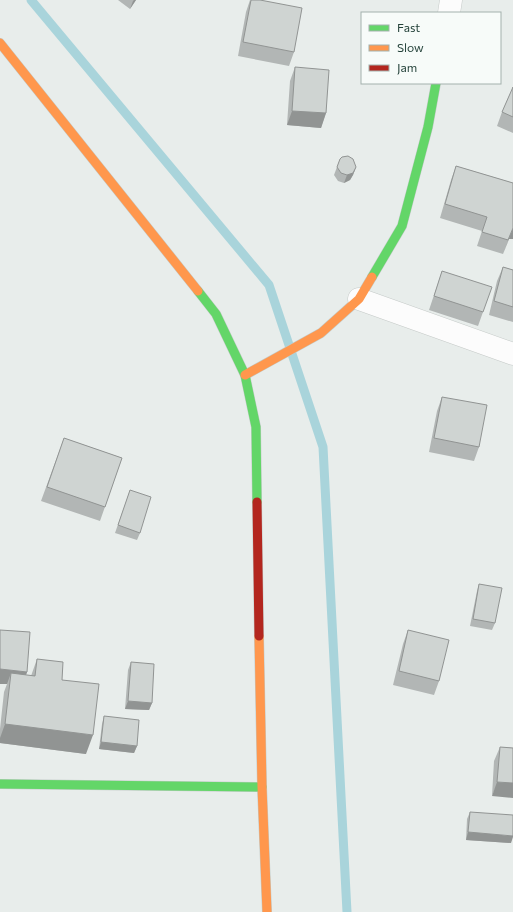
<svg xmlns="http://www.w3.org/2000/svg" width="513" height="912" viewBox="0 0 513 912" font-family="Commissioner,sans-serif">
	<style>
		.lines { fill: none; stroke-linecap: round; stroke-linejoin: round }
		.stream { stroke: #a9d4db; stroke-width: 9 }
		.street-casing { stroke: #c5cac8; stroke-width: 23 }
		.fast-casing { stroke: #c3cbc8; stroke-width: 10 }
		.slow-casing { stroke: #c3cbc8; stroke-width: 10 }
		.jam-casing { stroke: #c3cbc8; stroke-width: 10 }
		.street { stroke: #fcfcfc; stroke-width: 22 }
		.fast { stroke: #63d668; stroke-width: 9 }
		.slow { stroke: #ff974d; stroke-width: 9 }
		.jam { stroke: #b3261e; stroke-width: 9 }
		.wall { fill: #b2b6b5 }
		.shaded-wall { fill: #919493 }
		.building { fill: #cfd4d2; stroke: #919493 }
	</style>
	<rect width="100%" height="100%" fill="#e8edeb"/>
	<g class="lines">
		<path class="stream" d="M31,0L269,285L323,447L347,912"/>
		<defs>
			<path id="street" d="M449,13L451,0
				M359,299L513,354"/>
			<path id="fast" d="M372,277L402,226L428,127L436,83
				M198,291L216,314L245,375L256,427L257,502
				M0,784L262,787"/>
			<path id="slow" d="M0,43L198,291
				M245,375L321,333L359,299L372,277
				M259,636L262,787L267,912"/>
			<path id="jam" d="M257,502L259,636"/>
		</defs>
		<use href="#street" class="street-casing"/>
		<use href="#fast" class="fast-casing"/>
		<use href="#slow" class="slow-casing"/>
		<use href="#jam" class="jam-casing"/>
		<use href="#street" class="street"/>
		<use href="#fast" class="fast"/>
		<use href="#slow" class="slow"/>
		<use href="#jam" class="jam"/>
	</g>
	<path class="wall" d="M118,0H136L130,9Z
		M250,0L294,52L289,66L238,56L246,12Z
		M295,67L326,113L321,128L287,125L290,81Z
		M513,87V133L497,126L502,112Z
		M340,159L356,167L353,175L350,180L344,183L338,181L334,175Z
		M456,166L513,183V239H509L503,254L477,246L482,231L440,218L451,180Z
		M503,267L513,270V322L489,315L497,281Z
		M442,271L483,312L478,326L429,310Z
		M442,397L479,447L474,461L429,452L437,411Z
		M64,438L122,458L100,521L41,501Z
		M130,490L140,533L137,540L115,533Z
		M479,584L495,623L492,630L470,626L477,591Z
		M0,630L27,672L26,675L31,676L37,659L62,680L86,754L0,743V729L4,692L7,684H0Z
		M408,630L439,681L434,695L393,685L403,644Z
		M131,662L152,703L149,710L125,709L128,670Z
		M104,716L137,746L134,753L99,749L102,724Z
		M500,747L513,748L492,796L494,761Z
		M470,812L511,843L466,840L467,819Z"/>
	<path class="shaded-wall" d="M134,0H136L130,9L133,1Z
		M292,111L326,113L321,128L287,125Z
		M356,167L353,175L350,180L344,183L347,175Z
		M513,228V239H509L503,254Z
		M0,669L27,672L22,686L11,673L7,684H0Z
		M128,701L152,703L149,710L125,709Z
		M5,724L93,735L86,754L0,743V738Z
		M101,742L137,746L134,753L99,749Z
		M497,782L513,783V798L492,796Z
		M468,832L513,836V837L511,843L466,840Z"/>
	<path class="building" d="M251,0H260L302,8L294,52L243,42Z
		M295,67L329,70L326,113L292,111Z
		M513,87V117L502,112Z
		M348,156L353,159L356,167L353,173L347,175L341,173L337,167L340,159L342,157Z
		M456,166L513,183V228L508,240L482,232L487,217L445,204Z
		M503,267L513,270V307L494,301Z
		M442,271L492,287L483,312L434,296Z
		M442,397L487,405L479,447L434,438Z
		M64,438L122,458L105,507L47,487Z
		M130,490L151,497L140,533L118,525Z
		M479,584L502,588L495,623L473,619Z
		M0,630L30,632L27,672L0,669Z
		M408,630L449,640L439,681L399,671Z
		M37,659L63,662L62,680L99,684L93,735L5,724L11,673L35,676Z
		M131,662L154,664L152,703L128,701Z
		M104,716L139,720L137,746L101,742Z
		M500,747L513,748V783L497,782Z
		M470,812L513,815V836L468,832Z"/>
	<rect x="361" y="12" width="140" height="72" fill="#f7fbf9" stroke="#a3b1ad"/>
	<rect x="369" y="25" width="20" height="6" fill="#63d668" stroke="#a3b1ad"/>
	<text x="397" y="32" font-size="12" fill="#24423a">Fast</text>
	<rect x="369" y="45" width="20" height="6" fill="#ff974d" stroke="#a3b1ad"/>
	<text x="397" y="52" font-size="12" fill="#24423a">Slow</text>
	<rect x="369" y="65" width="20" height="6" fill="#b3261e" stroke="#a3b1ad"/>
	<text x="397" y="72" font-size="12" fill="#24423a">Jam</text>
</svg>
